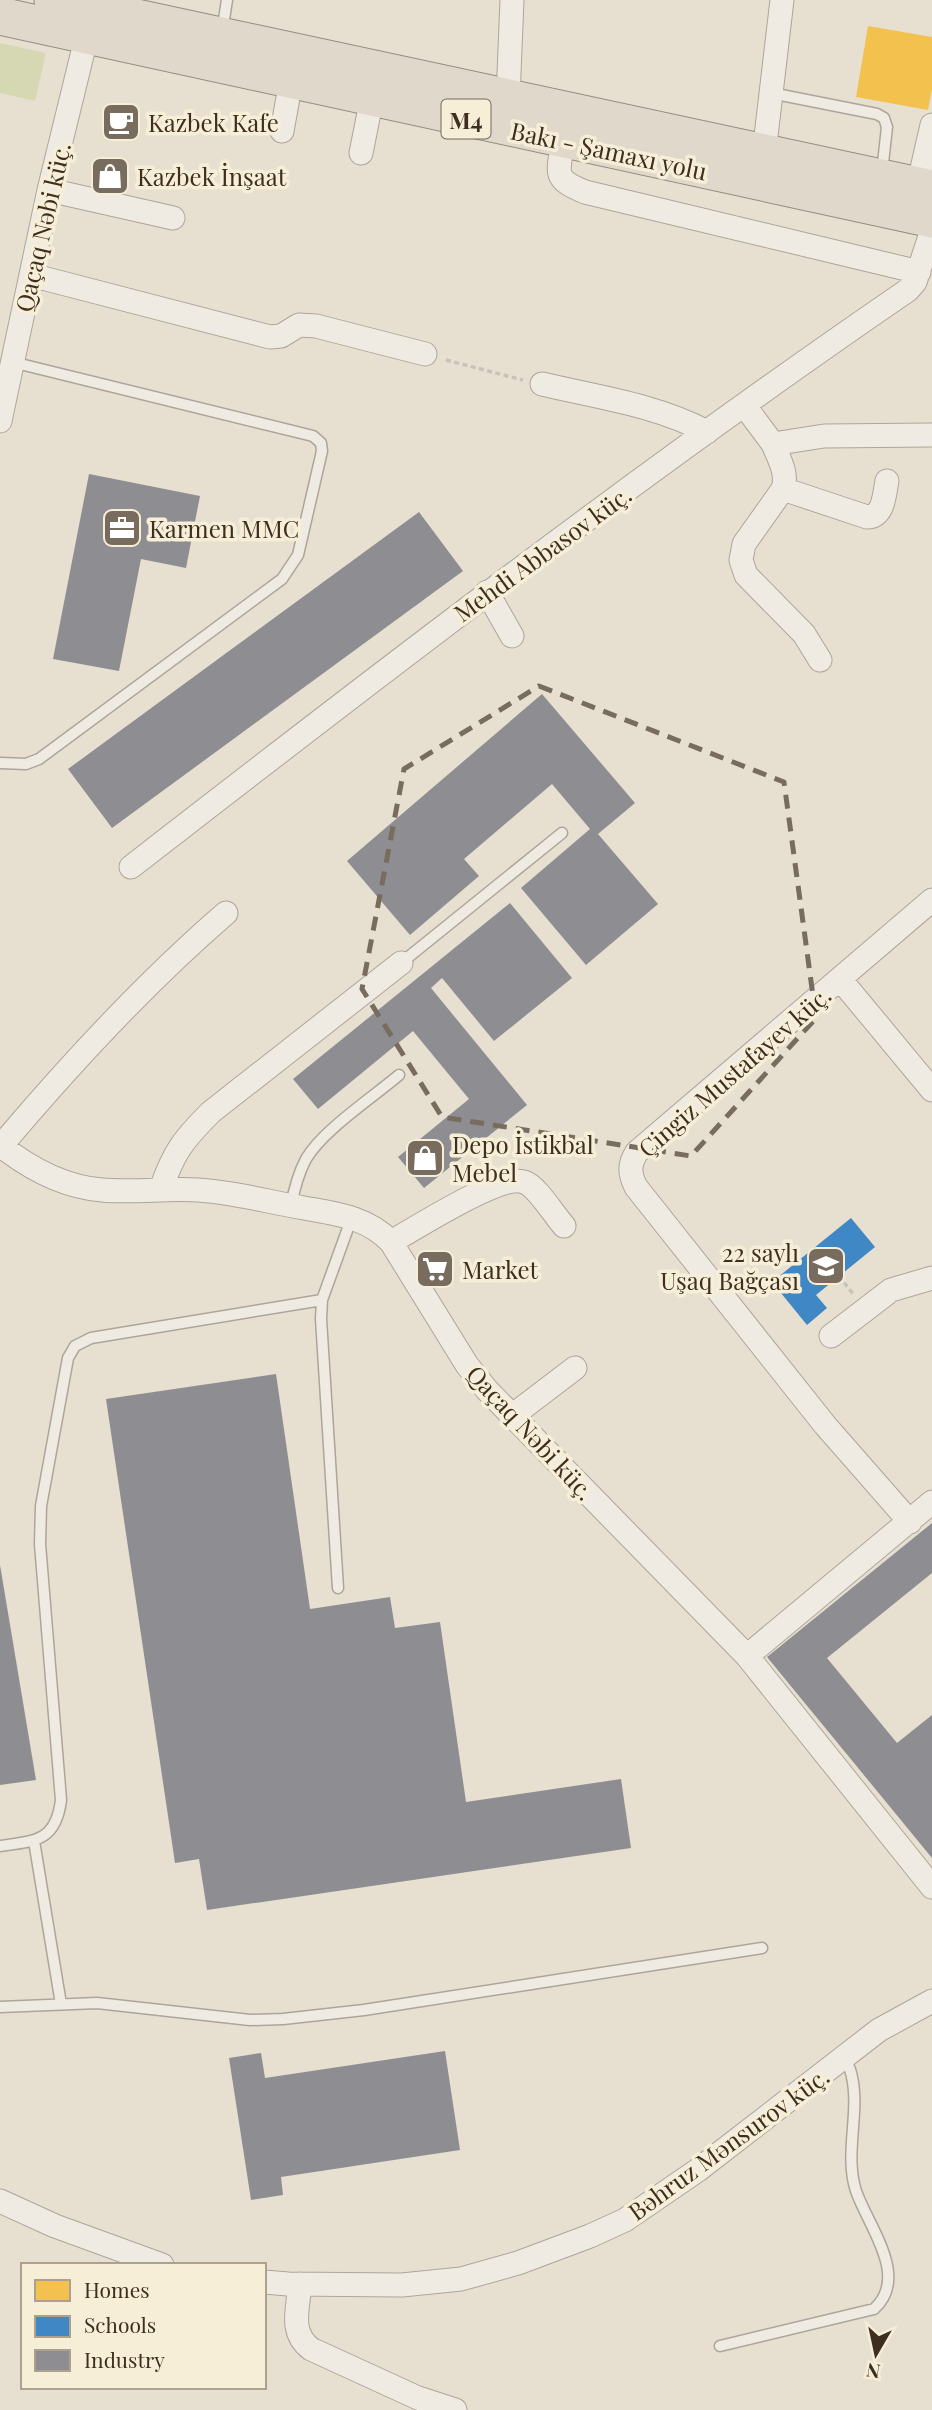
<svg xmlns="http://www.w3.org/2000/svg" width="932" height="2410" viewBox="0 0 932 2410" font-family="'Playfair Display',serif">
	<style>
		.green { fill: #d6d7b3 }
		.homes { fill: #f2c14e }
		.schools { fill: #3f88c5 }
		.industry { fill: #8d8d92 }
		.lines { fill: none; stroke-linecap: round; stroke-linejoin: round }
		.service-casing { stroke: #ada599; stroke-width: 13 }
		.minor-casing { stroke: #ada599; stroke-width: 25 }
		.trunk-casing { stroke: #928b80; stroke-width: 39 }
		.path { stroke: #c8c2b9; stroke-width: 3.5; stroke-dasharray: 5 3.5; stroke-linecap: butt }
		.service { stroke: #efebe3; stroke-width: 10 }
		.minor { stroke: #efebe3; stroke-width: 23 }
		.trunk { stroke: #e0d9cb; stroke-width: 37 }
		.marked { fill: none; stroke: #786c5e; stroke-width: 5; stroke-dasharray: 14 9; stroke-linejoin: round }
		.labels { text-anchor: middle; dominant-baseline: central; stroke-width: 7; stroke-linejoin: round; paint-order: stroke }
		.shield { fill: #f7eed8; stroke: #756857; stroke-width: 2 }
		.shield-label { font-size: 23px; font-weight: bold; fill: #3d2e20 }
		.poi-label { font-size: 24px; fill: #3d2e20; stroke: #f7eed8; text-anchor: start }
		.street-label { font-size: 24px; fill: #3d2e20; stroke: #f7eed8 }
	</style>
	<rect width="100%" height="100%" fill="#e7e0d1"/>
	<path class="green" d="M0,43L46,53L35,101L0,93Z"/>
	<path class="homes" d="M868,26L932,37V89L928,110L856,97Z"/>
	<path class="schools" d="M851,1218L875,1247L816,1295L827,1308L807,1325L772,1282Z"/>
	<path class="industry" d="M89,474L200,496L186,568L141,559L119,671L53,659Z
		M419,512L463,571L112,828L68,769Z
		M542,694L635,803L598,834L658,904L586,965L521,888L590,829L552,784L464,859L479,876L410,935L347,861Z
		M510,903L572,978L494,1041L442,978L431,988L527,1105L424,1188L398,1157L469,1099L413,1031L318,1109L293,1079Z
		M276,1374L310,1609L390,1597L395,1628L440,1622L466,1802L621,1779L631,1848L207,1910L199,1859L175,1863L106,1399Z
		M932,1523V1573L827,1658L897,1743L932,1715V1858L767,1657Z
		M0,1565L36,1780L0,1785Z
		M445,2051L460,2150L281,2177L283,2195L251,2200L229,2058L261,2053L265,2078Z"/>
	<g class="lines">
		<defs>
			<path id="service" d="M222,32L227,0
				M771,93L877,114L884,118L887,127L882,172
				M0,763L26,764L39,759L282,579L298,555L322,451L321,443L313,436L12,362
				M401,963L562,833
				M291,1206C294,1190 298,1174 306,1159C323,1130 372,1098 399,1075
				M322,1300L321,1319L338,1588
				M34,1841L61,2004
				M0,1846C36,1841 56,1841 61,1800L40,1544L41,1506L68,1358L75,1346L91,1338L322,1300L352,1217
				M0,2007L97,2003L250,2020L283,2019L364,2010L762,1948
				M720,2346L874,2309C910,2277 868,2226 856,2191C844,2154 860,2114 852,2077C851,2070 847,2063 845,2057"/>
			<path id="minor" d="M508,98L512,0
				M282,131L291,81
				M563,140C559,173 551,178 585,192L919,272
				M361,153L372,98
				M764,153L782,0
				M918,186L932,125
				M49,190L173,218
				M31,275L270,337L281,336L299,325L316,326L425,354
				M542,384C597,397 657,405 707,432
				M744,405L773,444L824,436L932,435
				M0,421L49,190L87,35
				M773,444C779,459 788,473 783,489L744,544L741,560L746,575L804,634L820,660
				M783,489L867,517C884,517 884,495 887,481
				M487,592L512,636
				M131,867C386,669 641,473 908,290L915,282L932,230
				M840,979L932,1090
				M0,1145C29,1168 64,1187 102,1190C133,1193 166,1188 198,1190C234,1192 268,1202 304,1208C337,1214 367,1217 391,1242L467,1365L487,1390L747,1656L932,1887
				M1,1146C71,1063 144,984 226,913
				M161,1189C174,1151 184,1139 211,1112L401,963
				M391,1242C415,1229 500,1173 524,1182C537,1186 554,1215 564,1226
				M831,1336L891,1290L932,1278
				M512,1416L575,1368
				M910,1522L825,1425L636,1187C629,1173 629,1164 637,1152L932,900
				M747,1656L932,1502
				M0,2201L55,2226L162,2265
				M264,2282L288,2284L402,2285L461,2279L518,2263L590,2236L625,2220L698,2170L879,2030L932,2001
				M300,2284C298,2310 289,2332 311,2349L418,2398L455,2410"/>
			<path id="trunk" d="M53,0L932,189
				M0,16L932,219"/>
		</defs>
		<use href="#service" class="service-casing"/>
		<use href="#minor" class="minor-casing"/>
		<use href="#trunk" class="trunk-casing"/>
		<path class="path" d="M446,360L523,380
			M839,1276L853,1294"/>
		<use href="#service" class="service"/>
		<use href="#minor" class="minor"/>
		<use href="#trunk" class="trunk"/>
	</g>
	<path class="marked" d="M539,686L784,782L816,1018L691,1156L442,1117L362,989L404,769Z"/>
	<defs>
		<symbol id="cafe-square" viewBox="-11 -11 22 22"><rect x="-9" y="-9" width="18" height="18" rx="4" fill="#786c5e" stroke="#f7eed8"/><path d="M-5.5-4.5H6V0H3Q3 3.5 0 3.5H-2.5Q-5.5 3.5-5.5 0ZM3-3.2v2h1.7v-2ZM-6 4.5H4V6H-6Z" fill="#fff"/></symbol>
		<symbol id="shop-square" viewBox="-11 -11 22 22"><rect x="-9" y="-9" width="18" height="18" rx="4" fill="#786c5e" stroke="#f7eed8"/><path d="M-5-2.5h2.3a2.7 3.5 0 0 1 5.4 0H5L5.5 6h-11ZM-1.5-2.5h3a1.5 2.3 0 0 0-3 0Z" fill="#fff"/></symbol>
		<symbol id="office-square" viewBox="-11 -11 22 22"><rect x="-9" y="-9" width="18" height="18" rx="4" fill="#786c5e" stroke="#f7eed8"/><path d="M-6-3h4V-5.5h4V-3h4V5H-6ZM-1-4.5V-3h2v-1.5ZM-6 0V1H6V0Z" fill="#fff"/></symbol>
		<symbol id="school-square" viewBox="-11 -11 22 22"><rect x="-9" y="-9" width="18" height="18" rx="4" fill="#786c5e" stroke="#f7eed8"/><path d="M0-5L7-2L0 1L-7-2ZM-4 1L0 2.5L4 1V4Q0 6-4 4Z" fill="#fff"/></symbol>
		<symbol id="supermarket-square" viewBox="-11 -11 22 22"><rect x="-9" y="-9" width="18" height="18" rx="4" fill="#786c5e" stroke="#f7eed8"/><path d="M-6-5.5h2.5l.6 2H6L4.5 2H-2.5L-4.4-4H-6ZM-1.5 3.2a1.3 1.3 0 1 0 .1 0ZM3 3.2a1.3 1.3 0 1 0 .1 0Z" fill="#fff"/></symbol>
	</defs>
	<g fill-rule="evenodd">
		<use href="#cafe-square" x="99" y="100" width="44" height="44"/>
		<use href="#shop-square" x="88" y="154" width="44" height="44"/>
		<use href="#office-square" x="100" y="506" width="44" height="44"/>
		<use href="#shop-square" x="403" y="1136" width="44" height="44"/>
		<use href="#school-square" x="804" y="1244" width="44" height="44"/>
		<use href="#supermarket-square" x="413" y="1247" width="44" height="44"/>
	</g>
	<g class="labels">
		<rect class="shield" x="441.5" y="99.5" width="49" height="39" rx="5"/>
		<g class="shield-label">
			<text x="466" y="119">M4</text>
		</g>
		<g class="poi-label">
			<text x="148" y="122">Kazbek Kafe</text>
			<text x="137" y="176">Kazbek İnşaat</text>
			<text x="149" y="528">Karmen MMC</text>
			<text x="452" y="1144">Depo İstikbal<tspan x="452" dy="28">Mebel</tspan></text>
			<text x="799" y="1252" text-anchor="end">22 saylı<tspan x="799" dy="28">Uşaq Bağçası</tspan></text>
			<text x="462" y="1269">Market</text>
		</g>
		<g class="street-label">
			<text transform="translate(609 150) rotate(12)">Bakı - Şamaxı yolu</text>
			<text transform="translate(42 227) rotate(-77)">Qaçaq Nəbi küç.</text>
			<text transform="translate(542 553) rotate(-36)">Mehdi Abbasov küç.</text>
			<text transform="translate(734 1071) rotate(-41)">Çingiz Mustafayev küç.</text>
			<text transform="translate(531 1432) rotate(47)">Qaçaq Nəbi küç.</text>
			<text transform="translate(728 2143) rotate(-36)">Bəhruz Mənsurov küç.</text>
		</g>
	</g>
	<rect x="21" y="2263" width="245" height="126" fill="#f7eed8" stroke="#ada18e" stroke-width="2"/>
	<rect x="35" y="2280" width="35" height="21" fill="#f2c14e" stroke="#ada18e" stroke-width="2"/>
	<text x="84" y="2298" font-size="21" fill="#3d2e20">Homes</text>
	<rect x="35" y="2316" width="35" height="21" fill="#3f88c5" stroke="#ada18e" stroke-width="2"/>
	<text x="84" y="2333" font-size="21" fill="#3d2e20">Schools</text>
	<rect x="35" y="2350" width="35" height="21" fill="#8d8d92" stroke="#ada18e" stroke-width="2"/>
	<text x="84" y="2368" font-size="21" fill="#3d2e20">Industry</text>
	<g transform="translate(876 2354) rotate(189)" stroke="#f7eed8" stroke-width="5" paint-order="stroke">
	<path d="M0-5L12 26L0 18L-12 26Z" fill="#3d2e20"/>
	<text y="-10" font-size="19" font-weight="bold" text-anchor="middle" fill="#3d2e20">N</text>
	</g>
</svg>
